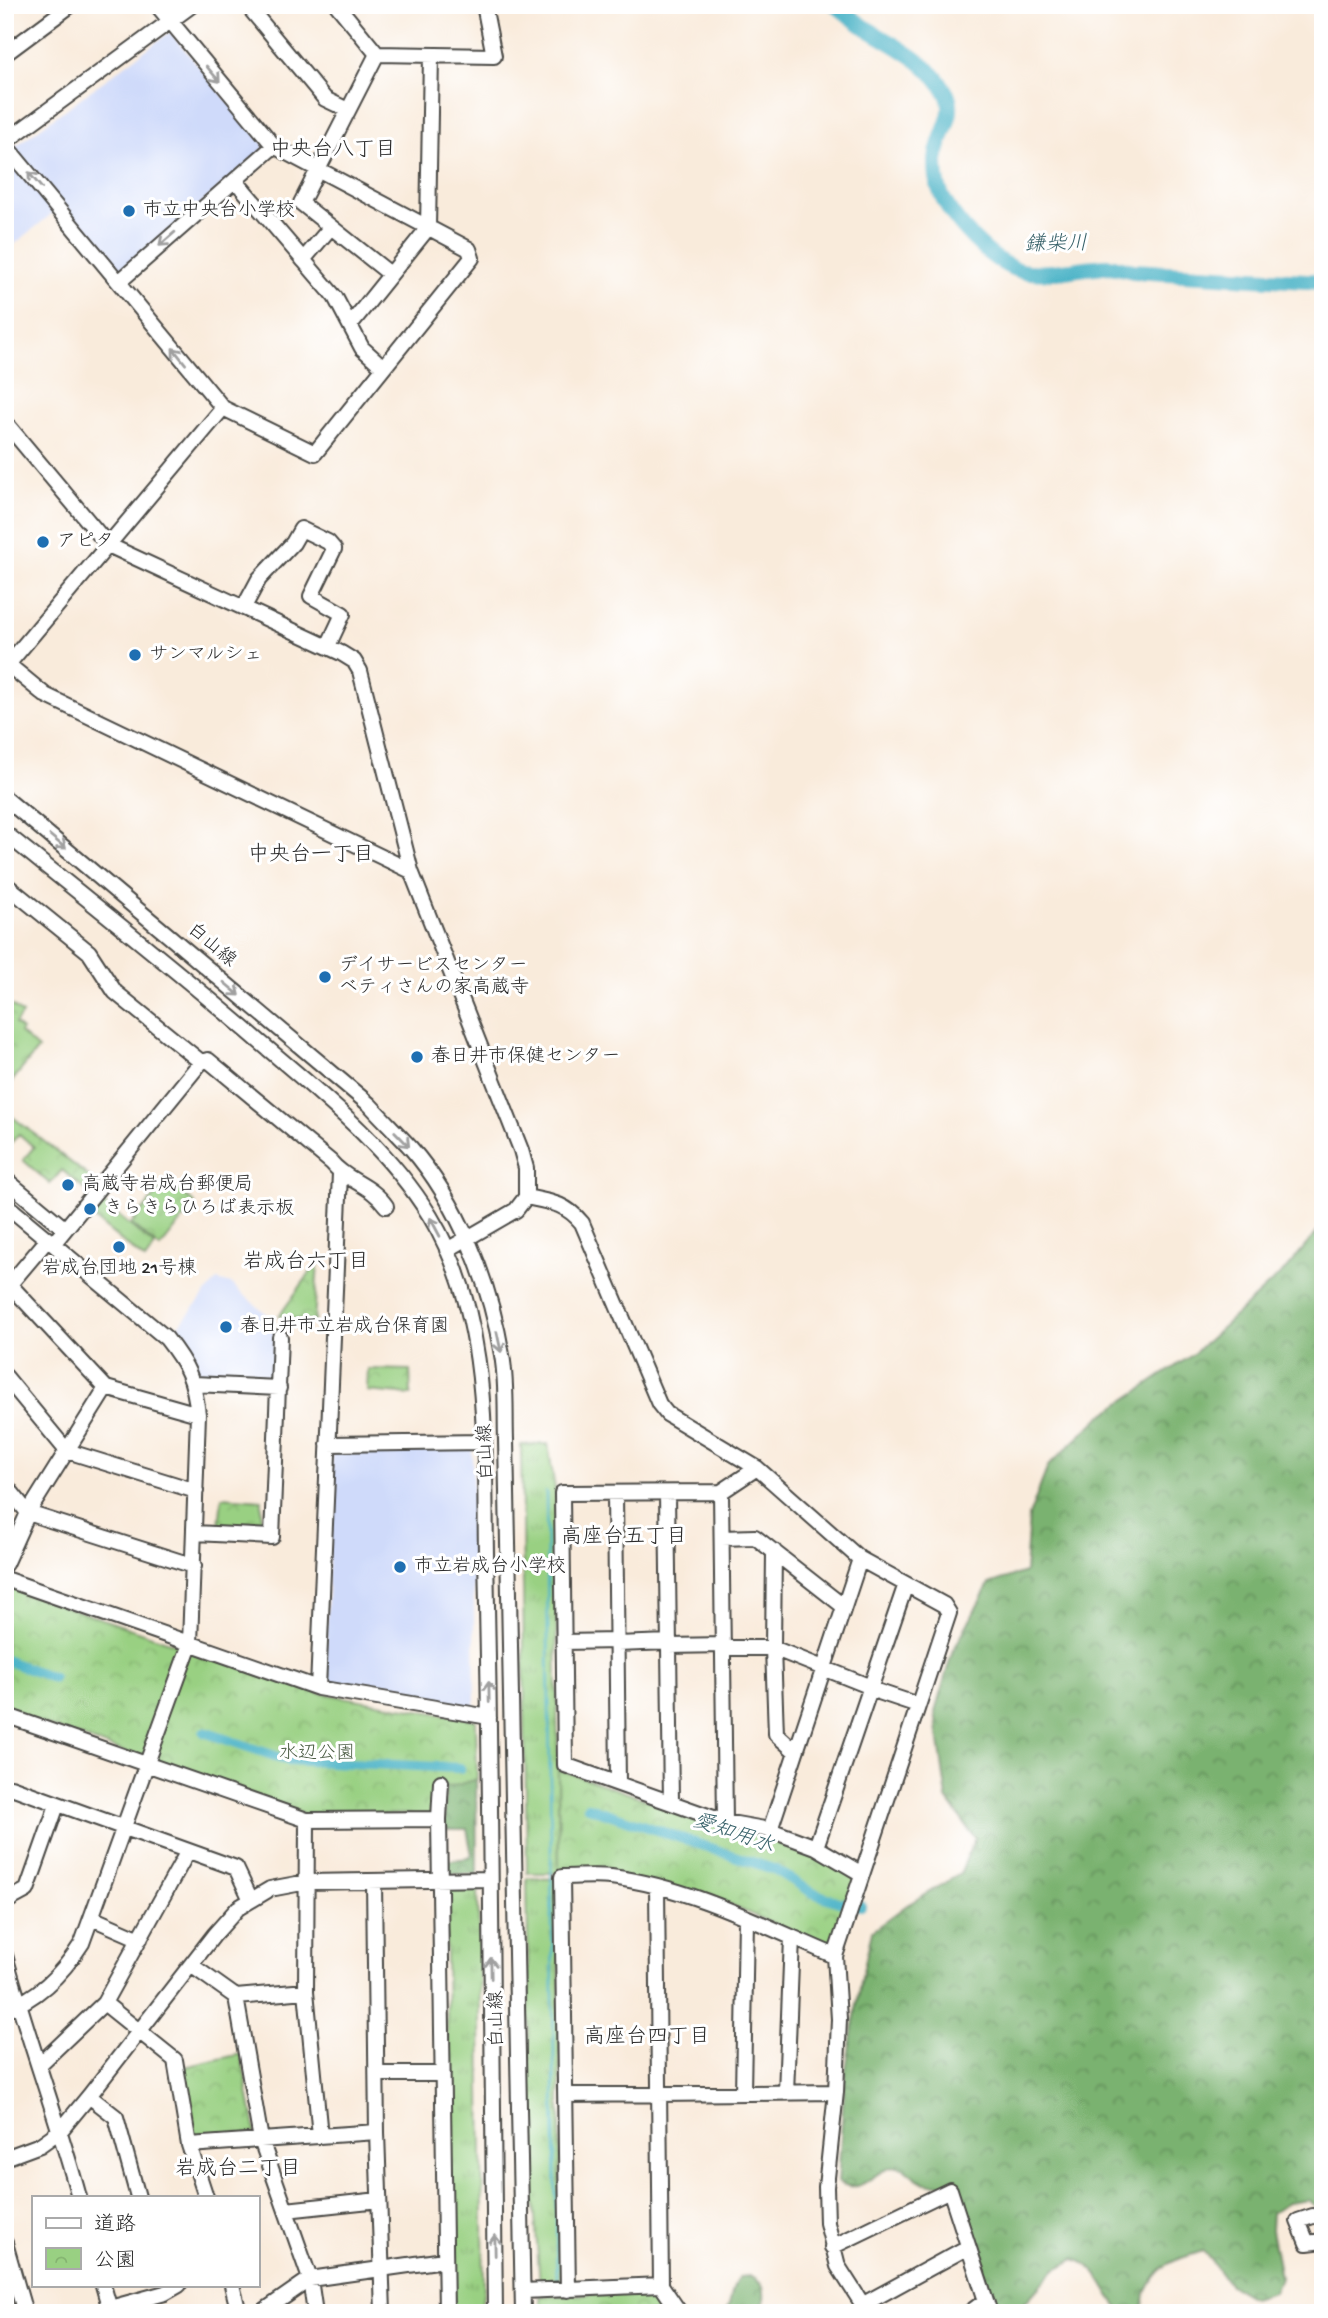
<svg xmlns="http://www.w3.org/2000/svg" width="1328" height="2318" viewBox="0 0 1328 2318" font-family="'Gochi Hand','Klee One',sans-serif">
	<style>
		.built { fill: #cfdafa }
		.grass { fill: url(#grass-tufts); stroke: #627e56; stroke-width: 2 }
		.forest { fill: url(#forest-crowns); stroke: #526e4e; stroke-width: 2 }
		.park { fill: url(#park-crowns); stroke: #627e56; stroke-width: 2 }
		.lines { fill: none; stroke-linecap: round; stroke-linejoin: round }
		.stream { stroke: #48b2c6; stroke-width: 2.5 }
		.canal { stroke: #48b2c6; stroke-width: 10 }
		.river { stroke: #48b2c6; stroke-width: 16 }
		.minor-casing { stroke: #4a4845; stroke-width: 18 }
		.minor { stroke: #fff; stroke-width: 14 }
		.oneway { stroke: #a0a0a0 }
		.poi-dot { fill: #1f6fb2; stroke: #fff; stroke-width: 2.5 }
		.labels { text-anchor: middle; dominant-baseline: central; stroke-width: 6; stroke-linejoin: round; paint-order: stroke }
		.poi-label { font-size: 19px; fill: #2b2b2b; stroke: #fff; text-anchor: start }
		.street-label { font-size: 19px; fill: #2b2b2b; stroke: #fff }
		.park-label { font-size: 19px; fill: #4c5d45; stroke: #fff }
		.neighbourhood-label { font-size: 21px; fill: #2b2b2b; stroke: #fff }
		.water-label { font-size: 21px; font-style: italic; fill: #376169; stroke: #fff }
	</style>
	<defs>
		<pattern id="grass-tufts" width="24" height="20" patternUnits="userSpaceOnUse" patternTransform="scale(1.75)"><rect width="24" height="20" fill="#99d082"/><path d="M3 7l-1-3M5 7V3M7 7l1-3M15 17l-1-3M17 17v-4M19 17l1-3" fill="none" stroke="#84b370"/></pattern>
		<pattern id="forest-crowns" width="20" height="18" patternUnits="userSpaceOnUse" patternTransform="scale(1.75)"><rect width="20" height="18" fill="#7ab270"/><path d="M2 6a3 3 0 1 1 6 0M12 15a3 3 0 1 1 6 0" fill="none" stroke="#64915c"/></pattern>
		<pattern id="park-crowns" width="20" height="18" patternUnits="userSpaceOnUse" patternTransform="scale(1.75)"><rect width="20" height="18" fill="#99d082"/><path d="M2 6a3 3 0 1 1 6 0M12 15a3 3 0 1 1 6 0" fill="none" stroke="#84b370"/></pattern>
	</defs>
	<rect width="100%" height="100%" fill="#fff"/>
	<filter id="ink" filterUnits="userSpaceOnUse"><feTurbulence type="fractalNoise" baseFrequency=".0143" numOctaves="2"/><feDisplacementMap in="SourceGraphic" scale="14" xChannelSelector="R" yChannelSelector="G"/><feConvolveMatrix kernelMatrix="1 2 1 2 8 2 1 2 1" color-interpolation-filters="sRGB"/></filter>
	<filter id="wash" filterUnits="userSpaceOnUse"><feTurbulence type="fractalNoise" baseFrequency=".00686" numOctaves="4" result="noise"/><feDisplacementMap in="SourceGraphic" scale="28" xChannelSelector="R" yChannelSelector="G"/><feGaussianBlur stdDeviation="1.57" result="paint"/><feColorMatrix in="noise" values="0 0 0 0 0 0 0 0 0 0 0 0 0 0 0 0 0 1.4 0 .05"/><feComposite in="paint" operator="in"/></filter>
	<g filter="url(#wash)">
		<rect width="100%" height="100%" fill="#f9ebdb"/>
		<path class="built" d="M170,32L264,144V149L121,274H116L13,148Z
			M5,155L54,212L5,252Z
			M217,1280L231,1284L275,1321L272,1378L269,1381L203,1379L197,1374L172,1334Z
			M472,1447L475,1710L325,1685L332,1452L335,1448Z"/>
		<path class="grass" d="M548,1444L555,1489L559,1873H527L521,1445Z
			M527,1878L559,1879L561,2284L540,2285L531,2164Z
			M447,1884H478L484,2289L480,2313H451L445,1888Z"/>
		<path class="forest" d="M1323,1225V2213L1308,2200L1288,2203L1272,2213L1271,2230L1280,2277L1274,2292L1252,2298L1230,2285L1203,2251C1174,2261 1160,2261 1146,2292C1143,2300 1145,2306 1139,2313H1124C1103,2294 1104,2269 1075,2259L1054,2270L1016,2313H997L967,2225L962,2194L949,2182C912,2192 913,2163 893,2167C870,2172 864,2196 838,2182L845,2074L862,1976L872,1931L907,1905L960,1874L975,1838L947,1799L935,1712L952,1653L989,1584L1025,1572L1029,1516L1048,1466L1100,1417L1192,1355L1287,1268Z
			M476,1765L477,1874H447L444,1861L469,1858L472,1855L467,1829H445V1783Z
			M750,2276C769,2286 764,2293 763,2313H725C733,2301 730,2288 739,2277Z"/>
		<path class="park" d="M5,1000L22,1014L15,1024L22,1030L20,1033L38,1049L5,1090Z
			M5,1111L92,1179L84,1189L62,1170L50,1184L23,1160L34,1147L19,1134L7,1147L5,1145Z
			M168,1181L195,1204L160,1248L131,1224Z
			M97,1198L155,1246L145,1260L86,1212Z
			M318,1262L314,1322L279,1316Z
			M368,1369L410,1370L411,1395L367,1391Z
			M222,1497L262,1500L261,1528L219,1526Z
			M5,1586L320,1693L476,1720L477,1779L451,1787H436L435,1814L306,1815L5,1711Z
			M558,1769L685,1813L784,1841L816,1854L853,1876L855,1880L833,1945L829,1947L701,1893L559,1872Z
			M241,2054L256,2133L193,2138L180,2068Z
			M658,2292L672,2313H541L540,2296Z"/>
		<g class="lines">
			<path class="stream" d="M546,1492L557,2283"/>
			<path class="canal" d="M5,1660L53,1678
				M204,1732L287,1760L460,1768
				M588,1807L776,1870L813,1893L839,1902L861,1906"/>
			<path class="river" d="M836,5C846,13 855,21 866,28C894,46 931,62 947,94C958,116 937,136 936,160C936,168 937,183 940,191C951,220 992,264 1022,271C1048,276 1082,267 1107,266C1115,266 1125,269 1133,271L1323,282"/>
		</g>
	</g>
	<g filter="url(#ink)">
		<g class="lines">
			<defs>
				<path id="minor" d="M247,5L325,99L348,110
					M337,5L377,54L494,56L484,5
					M5,54L71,5
					M377,54L301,203L390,274
					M5,142L192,5
					M5,145L223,408L315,453L472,258L469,249L274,146L157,5
					M235,180L335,297L362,348L383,367
					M303,260L331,227
					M119,282L274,146
					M350,325L428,228L431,55
					M5,422L108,545L341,653L354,661L360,671L411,871L521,1150L526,1168V1197L516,1210L447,1250
					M244,607L259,579L293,543L301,529L328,542L334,549L311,596L343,614L328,646
					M5,662L45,695L411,871
					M5,668L223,408
					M5,798L370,1105C383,1119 397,1133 410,1147C459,1203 490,1283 502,1355C507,1383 505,1413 506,1440L523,2313
					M5,833C91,902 177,970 260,1042C322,1095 387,1146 430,1216C491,1317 484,1439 486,1553C488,1637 489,1722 490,1806C491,1975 493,2144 495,2313
					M5,884L89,952L115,992L201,1062L208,1060L331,1162C346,1181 371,1184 386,1206
					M5,1179L65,1229
					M526,1197C551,1202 565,1203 582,1223L659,1404L667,1414L757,1468L860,1559L944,1605L949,1613L835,1956L839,2019L836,2092L826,2187L827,2223L838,2266L868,2313
					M5,1204L166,1338C188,1366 194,1379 198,1414L190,1644L82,1943C63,1973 39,1998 5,2010
					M53,1244L201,1062
					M10,1285L106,1388L198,1414
					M5,1290L48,1239
					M5,1376L67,1451L196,1491
					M194,1384L279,1388
					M328,1444L484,1442
					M757,1468L721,1492L562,1493L565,1765L725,1822L770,1830L816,1847L862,1874
					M5,1484L28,1513L194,1566
					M721,1492L725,1822
					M615,1493L618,1783
					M667,1493L671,1802
					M195,1533L272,1537L280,1337
					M722,1538L755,1537L843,1606
					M774,1551L773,1648L776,1734L796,1752
					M5,1564L28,1513L106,1388
					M5,1579L318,1688L489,1717
					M564,1642L616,1641
					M617,1644L669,1642
					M669,1646L724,1645
					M724,1648H773L871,1687
					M318,1688L340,1173
					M870,1689L918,1705
					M5,1715L307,1820L439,1819
					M441,1782L439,1819L446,2313
					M5,1789L11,1787L236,1868L251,1900
					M307,1820L306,1991L320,2136
					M770,1830L860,1559
					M816,1847L906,1584
					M374,1881L377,2132L383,2313
					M657,1886L661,2285L680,2313
					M5,1902L27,1890L57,1805
					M92,1918L140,1939
					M5,1955C27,2037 57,2116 79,2197
					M191,1965L236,1997L261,2140L310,2279L315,2313
					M236,1997L306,1991
					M104,2003L175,2060L189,2145L206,2197
					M39,2065L104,2003L188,1851
					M378,2074H443
					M743,2093L746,1919
					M786,2093L792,1938
					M566,2095L836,2092
					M89,2096L116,2117L138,2197
					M189,2145L377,2132
					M5,2158L40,2145L61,2130L89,2096L214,1935L238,1908L270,1889L307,1882L490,1879
					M286,2210L379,2200
					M1313,2216L1298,2221L1307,2243L1323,2241
					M5,2243L25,2313
					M832,2247L950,2190L990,2313
					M103,2285L111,2313
					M232,2285L239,2313
					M568,2290L562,1877C578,1877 595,1875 611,1877C690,1887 762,1925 835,1956
					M523,2291L661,2285
					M862,2305L968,2247
					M110,2308L165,2293L179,2285
					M261,2313L310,2279L444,2260
					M969,2313L985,2301"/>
			</defs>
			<use href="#minor" class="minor-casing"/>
			<use href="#minor" class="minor"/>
		</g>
		<defs><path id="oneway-shaft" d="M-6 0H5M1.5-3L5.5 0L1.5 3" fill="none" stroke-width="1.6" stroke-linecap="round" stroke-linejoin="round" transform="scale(1.75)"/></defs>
		<g class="oneway">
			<use href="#oneway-shaft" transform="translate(213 74) rotate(50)"/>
			<use href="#oneway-shaft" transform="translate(35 180) rotate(-130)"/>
			<use href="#oneway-shaft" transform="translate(167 239) rotate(139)"/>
			<use href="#oneway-shaft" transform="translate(179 356) rotate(-129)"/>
			<use href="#oneway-shaft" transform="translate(58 842) rotate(40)"/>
			<use href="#oneway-shaft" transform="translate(232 989) rotate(40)"/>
			<use href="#oneway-shaft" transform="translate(402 1139) rotate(46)"/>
			<use href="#oneway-shaft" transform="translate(435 1227) rotate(-118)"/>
			<use href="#oneway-shaft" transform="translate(499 1342) rotate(78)"/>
			<use href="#oneway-shaft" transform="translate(489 1692) rotate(-91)"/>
			<use href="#oneway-shaft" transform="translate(491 1968) rotate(-91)"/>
			<use href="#oneway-shaft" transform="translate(495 2245) rotate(-91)"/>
		</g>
	</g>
	<g class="poi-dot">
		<circle cx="129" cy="211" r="7"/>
		<circle cx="43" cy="542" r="7"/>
		<circle cx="135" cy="655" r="7"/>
		<circle cx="325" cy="977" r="7"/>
		<circle cx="417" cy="1057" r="7"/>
		<circle cx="68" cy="1185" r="7"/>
		<circle cx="90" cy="1209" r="7"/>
		<circle cx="119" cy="1247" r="7"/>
		<circle cx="226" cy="1327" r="7"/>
		<circle cx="400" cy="1567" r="7"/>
	</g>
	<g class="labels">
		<g class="poi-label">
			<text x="143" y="211">市立中央台小学校</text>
			<text x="57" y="542">アピタ</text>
			<text x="149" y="655">サンマルシェ</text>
			<text x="339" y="966">デイサービスセンター<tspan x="339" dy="22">ベティさんの家高蔵寺</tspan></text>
			<text x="431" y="1057">春日井市保健センター</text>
			<text x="82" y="1185">高蔵寺岩成台郵便局</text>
			<text x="104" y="1209">きらきらひろば表示板</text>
			<text x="119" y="1269" text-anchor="middle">岩成台団地 21号棟</text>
			<text x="240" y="1327">春日井市立岩成台保育園</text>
			<text x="414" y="1567">市立岩成台小学校</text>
		</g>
		<g class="street-label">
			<text transform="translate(211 946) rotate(40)">白山線</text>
			<text transform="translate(487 1452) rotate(-92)">白山線</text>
			<text transform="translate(498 2019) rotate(-91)">白山線</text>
		</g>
		<g class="park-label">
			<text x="317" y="1754">水辺公園</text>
		</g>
		<g class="neighbourhood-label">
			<text x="333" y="151">中央台八丁目</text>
			<text x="311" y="856">中央台一丁目</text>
			<text x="306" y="1263">岩成台六丁目</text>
			<text x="624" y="1538">高座台五丁目</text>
			<text x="647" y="2038">高座台四丁目</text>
			<text x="238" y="2170">岩成台二丁目</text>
		</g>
		<g class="water-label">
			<text transform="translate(1056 246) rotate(-1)">鎌柴川</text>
			<text transform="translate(733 1835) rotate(19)">愛知用水</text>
		</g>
	</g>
	<rect width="1328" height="2318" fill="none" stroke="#fff" stroke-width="28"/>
	<rect x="32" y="2196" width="228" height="91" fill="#ffffff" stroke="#aaaaaa" stroke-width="2"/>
	<rect x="46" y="2218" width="35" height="10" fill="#ffffff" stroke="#aaaaaa" stroke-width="2"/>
	<text x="94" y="2230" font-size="21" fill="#2b2b2b">道路</text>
	<rect x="46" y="2248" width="35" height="21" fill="url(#park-crowns)" stroke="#aaaaaa" stroke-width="2"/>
	<text x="94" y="2266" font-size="21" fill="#2b2b2b">公園</text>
</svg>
